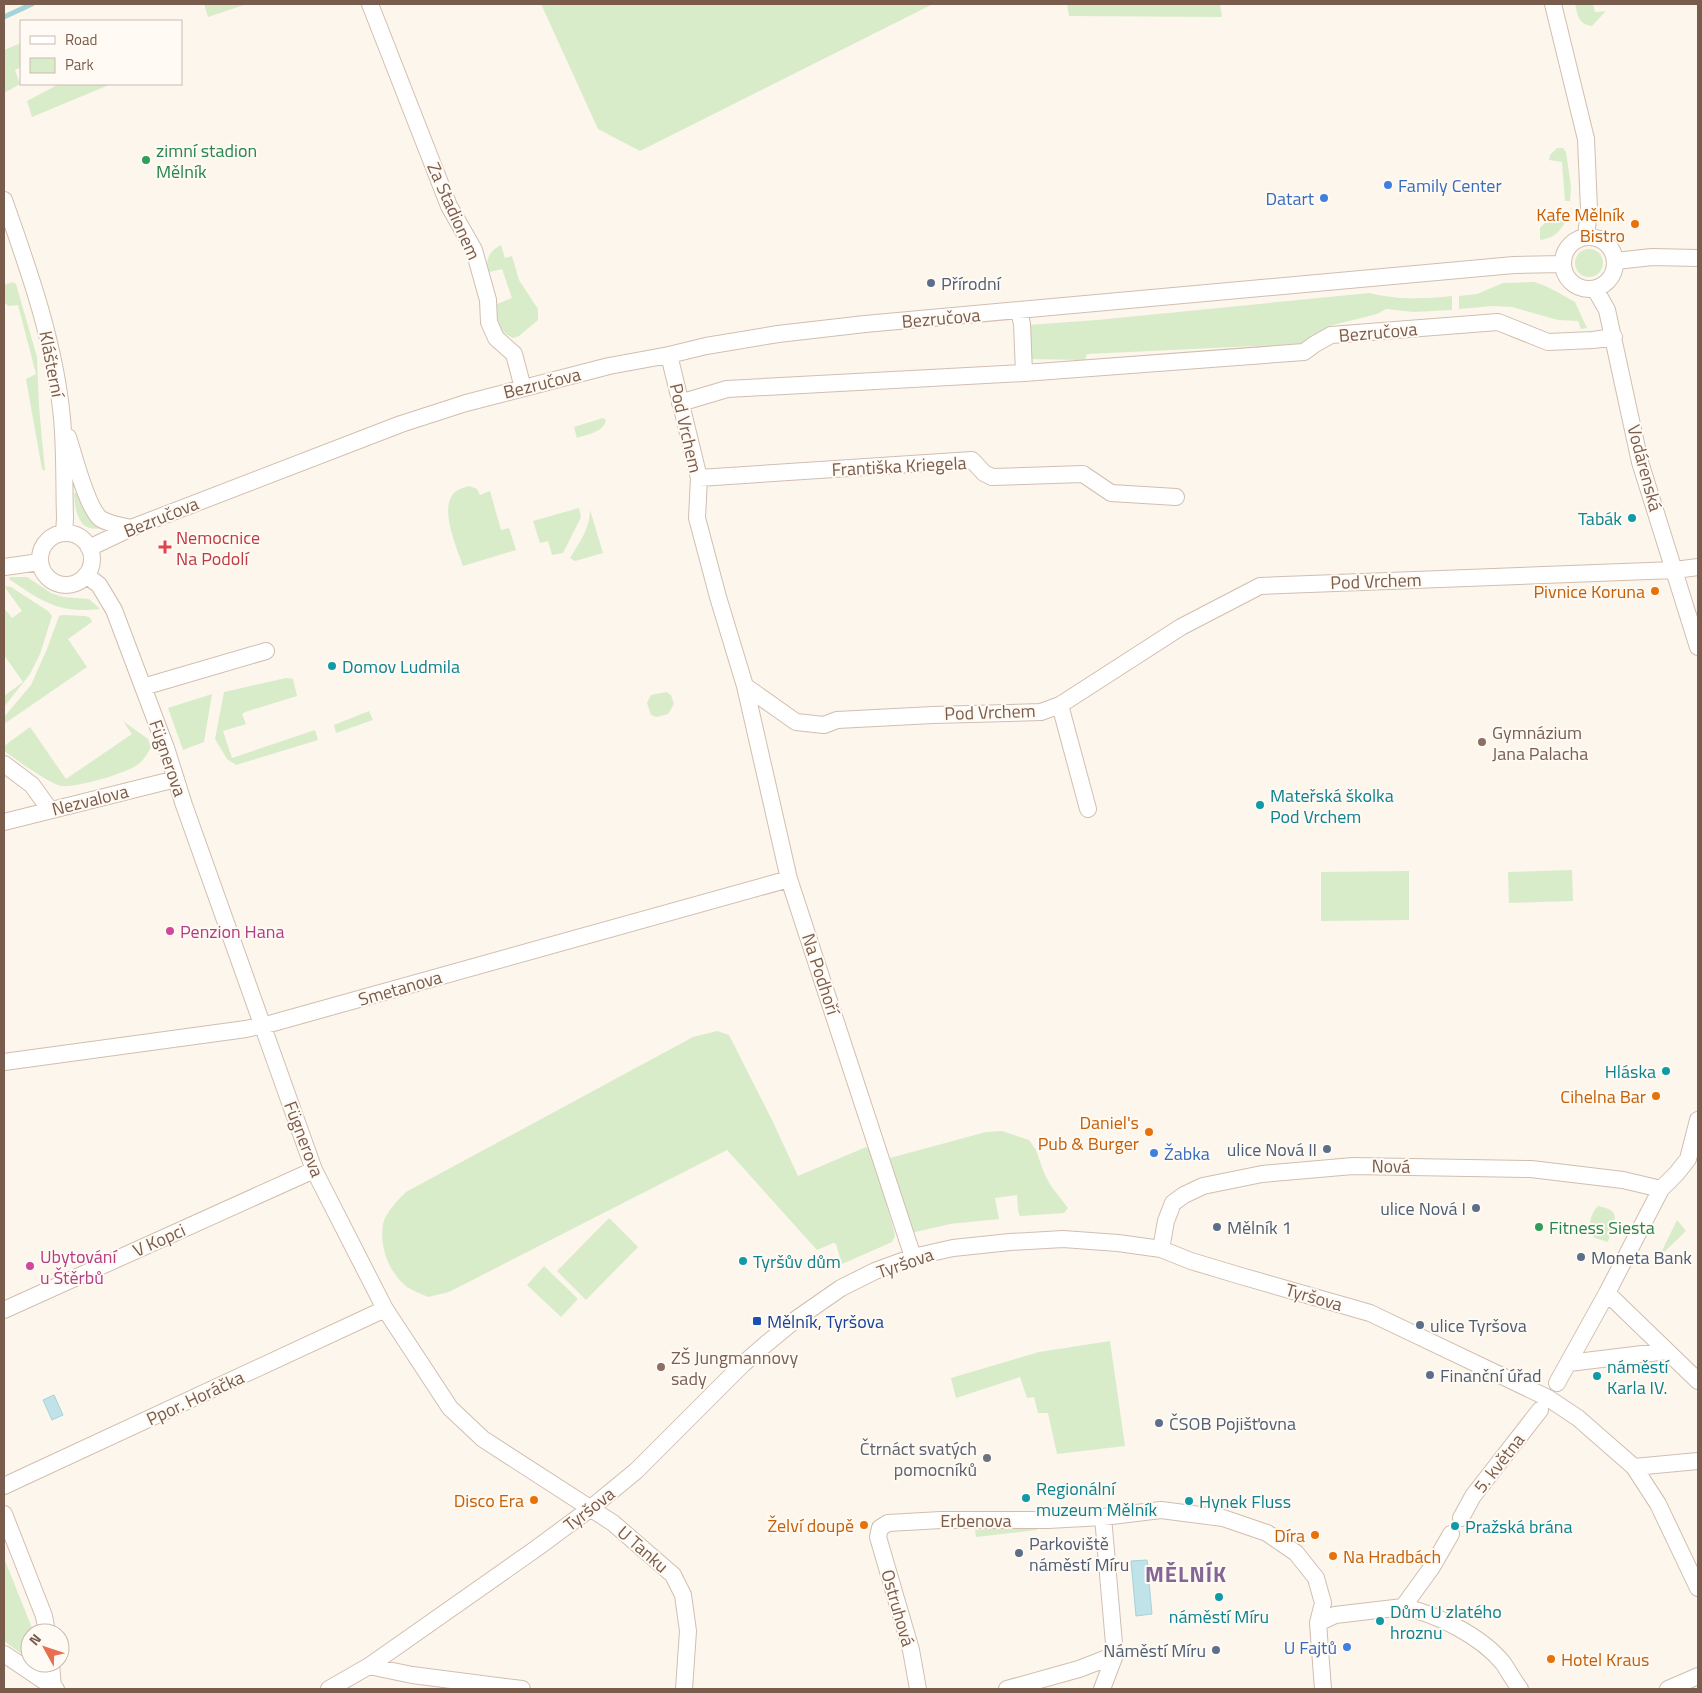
<svg xmlns="http://www.w3.org/2000/svg" width="1702" height="1693" viewBox="0 0 1702 1693" font-family="'Titillium Web',sans-serif">
	<style>
		.green { fill: #d8ecc9 }
		.water { fill: #bfe3e8; stroke: #a5d3da }
		.lines { fill: none; stroke-linecap: round; stroke-linejoin: round }
		.stream { stroke: #a5d3da; stroke-width: 5 }
		.minor-casing { stroke: #d1beb0; stroke-width: 18 }
		.minor { stroke: #fff; stroke-width: 16 }
		.leisure-dot { fill: #2e9e5b; stroke: #fffaf3; stroke-width: 2 }
		.shop-dot { fill: #3f7fe0; stroke: #fffaf3; stroke-width: 2 }
		.food-dot { fill: #e8710a; stroke: #fffaf3; stroke-width: 2 }
		.service-dot { fill: #5c6f8a; stroke: #fffaf3; stroke-width: 2 }
		.culture-dot { fill: #0f9aa8; stroke: #fffaf3; stroke-width: 2 }
		.health-dot { fill: #e0444e; stroke: #fffaf3; stroke-width: 2 }
		.education-dot { fill: #8d6e63; stroke: #fffaf3; stroke-width: 2 }
		.hotel-dot { fill: #d1479c; stroke: #fffaf3; stroke-width: 2 }
		.transit-dot { fill: #1a4fb4; stroke: #fffaf3; stroke-width: 2 }
		.worship-dot { fill: #6b7280; stroke: #fffaf3; stroke-width: 2 }
		.labels { text-anchor: middle; dominant-baseline: central; stroke-width: 4; stroke-linejoin: round; paint-order: stroke }
		.leisure-label { font-size: 18px; fill: #27864d; stroke: #fffaf3; text-anchor: start }
		.shop-label { font-size: 18px; fill: #366cbe; stroke: #fffaf3; text-anchor: start }
		.street-label { font-size: 18px; fill: #7a5c4d; stroke: #fffaf3 }
		.food-label { font-size: 18px; fill: #c56008; stroke: #fffaf3; text-anchor: end }
		.service-label { font-size: 18px; fill: #4e5e75; stroke: #fffaf3; text-anchor: start }
		.culture-label { font-size: 18px; fill: #0d838f; stroke: #fffaf3; text-anchor: start }
		.health-label { font-size: 18px; fill: #be3a42; stroke: #fffaf3; text-anchor: start }
		.education-label { font-size: 18px; fill: #785e54; stroke: #fffaf3; text-anchor: start }
		.hotel-label { font-size: 18px; fill: #b23c85; stroke: #fffaf3; text-anchor: start }
		.transit-label { font-size: 18px; fill: #164399; stroke: #fffaf3; text-anchor: start }
		.worship-label { font-size: 18px; fill: #5b616d; stroke: #fffaf3; text-anchor: end }
		.district-label { font-size: 22px; font-weight: bold; letter-spacing: 1px; fill: #846695; stroke: #fffaf3 }
	</style>
	<rect width="100%" height="100%" fill="#fdf6ec"/>
	<path class="green" d="M204,4H247L208,17Z
		M541,4H933L640,151L598,129Z
		M1067,4H1220L1222,17L1069,16Z
		M1575,4H1593L1595,12L1606,11L1592,26C1578,24 1578,16 1575,4Z
		M21,43V67L15,70L20,84L4,93V50Z
		M59,84H109V85L32,117L27,101Z
		M1557,148H1563L1566,152L1571,186L1570,201H1565L1562,162L1549,160L1550,155Z
		M1552,215L1569,216C1560,230 1558,237 1540,240V228Z
		M501,245L505,258L512,256L519,280L538,309V320L519,336L513,338C496,330 498,321 497,304L512,298L502,269L490,272L487,269C487,256 490,251 501,245Z
		M1575 263a14 14 0 1 1 28 0a14 14 0 1 1-28 0Z
		M13,282L16,284L37,357L39,407L45,471L42,469L26,379L36,374L18,305L9,306L4,303V285Z
		M1534,282C1551,287 1560,294 1575,302L1587,328L1581,329L1578,321L1558,320L1512,307L1493,306L1459,309V296L1477,294L1503,283Z
		M1369,293C1398,300 1422,299 1452,296V310L1413,312L1386,309L1377,314L1329,326L1301,344L1087,354L1085,360L1027,359L1028,325L1097,320Z
		M603,418L606,420C604,432 588,434 577,438L574,427Z
		M469,486L477,489L480,495L490,491L501,530L509,528L516,550L463,566C457,548 436,502 458,490C461,488 466,487 469,486Z
		M80,492L102,528C78,533 75,511 74,493Z
		M579,508L581,517L563,553L552,555L548,541L540,543L533,521Z
		M590,510L603,553L575,561L570,558C579,543 590,529 590,510Z
		M10,577H27L51,593L63,597L89,599L100,609C59,614 41,601 9,579Z
		M4,586L11,587L48,611L52,616L40,654L30,674L4,707V696L23,682L4,655V608L12,618L22,611Z
		M63,615L86,616L90,618L92,622L68,639L87,667L4,724V717L31,685L47,649L59,616Z
		M286,678L293,679L297,696L245,712L242,714L246,724L223,731L232,758L315,730L318,740L236,765L227,759L215,739L224,692Z
		M666,692L671,695L674,704L668,714L657,717L651,715L647,703L651,695Z
		M212,694L204,742L183,750L168,708Z
		M369,711L373,720L336,733L334,725Z
		M123,721L148,739L151,747C148,753 144,759 140,763C129,773 78,787 63,786C50,785 16,759 4,751V746L30,727L66,779L132,734Z
		M1572,870L1573,901L1509,903L1508,872Z
		M1409,871V920L1321,921V872Z
		M717,1031L729,1035L772,1120L798,1176L866,1147L872,1152L894,1231L895,1236L892,1242L842,1264L836,1244L833,1243L817,1250L727,1150L449,1292L428,1297C422,1294 413,1291 407,1287C389,1273 379,1246 383,1224C386,1212 397,1201 406,1192L693,1037Z
		M1002,1131L1029,1140L1036,1150L1044,1173L1051,1186L1068,1208L1064,1213L1020,1216L1018,1211L1017,1195L995,1198L999,1219L950,1224L911,1233L890,1158L986,1132Z
		M1598,1206C1606,1208 1614,1209 1615,1217L1608,1242L1595,1238L1591,1234C1589,1223 1590,1214 1598,1206Z
		M609,1218L638,1247L586,1300L557,1271Z
		M1677,1220L1686,1231L1659,1257Z
		M544,1266L578,1299L561,1317L527,1285Z
		M1110,1341L1125,1446L1057,1454L1048,1413H1038L1034,1397L1027,1398L1020,1377L956,1398L951,1378L1039,1352Z
		M1037,1525V1530L976,1537L975,1530Z
		M4,1558L34,1633H30V1660L4,1641Z"/>
	<path class="water" d="M54,1395L63,1415L52,1420L43,1400Z
		M1147,1560L1152,1614L1136,1616L1131,1561Z"/>
	<g class="lines">
		<path class="stream" d="M4,17L32,4"/>
		<defs>
			<path id="minor" d="M370,4L449,206L474,250L488,300L489,322L496,338L514,354L523,388
				M1553,4L1586,139L1589,209L1586,237
				M4,200C29,270 55,344 62,418C65,451 64,485 65,518L64,533
				M1563 263a26 26 0 1 1 52 0a26 26 0 1 1-52 0Z
				M1616,261L1652,257L1698,258
				M1595,289L1607,310L1640,462L1698,647
				M1019,311L1022,324L1024,373
				M669,355L699,478L697,518L718,597L745,686L789,879L913,1257
				M680,403L727,389L1024,373L1304,352L1315,344L1331,335L1498,322L1548,342L1593,340L1614,337
				M68,437C74,455 87,509 101,519C109,524 121,526 131,528
				M699,478L972,460L984,473L992,477L1083,474L1111,493L1176,497
				M40 559a26 26 0 1 1 52 0a26 26 0 1 1-52 0Z
				M89,548L131,528L401,424L466,403L609,366L669,355L706,346L778,334L865,324L1514,265L1563,264
				M4,567L40,562
				M86,575L99,585L114,610L166,748L184,805L314,1170L385,1309L450,1408L483,1439L613,1523L673,1575L683,1595L688,1631L684,1689
				M745,686L796,722L824,725L837,720L933,715L1041,712L1060,705L1181,627L1260,586L1675,570L1698,567
				M143,687L266,651
				M1060,705L1088,809
				M4,764L32,785L50,810
				M4,822L176,779
				M4,1062L246,1029L273,1023L789,879
				M1161,1249L1166,1221L1173,1203L1184,1195L1203,1186L1262,1174L1353,1166L1531,1169L1623,1180L1661,1189
				M1607,1293L1698,1381
				M4,1310L314,1170
				M1569,1363L1667,1351
				M1557,1383L1607,1293L1661,1189L1677,1173L1688,1159L1698,1120
				M1634,1467L1698,1461
				M4,1486L385,1309
				M4,1514L44,1616L47,1633
				M1461,1518L1473,1496L1540,1410
				M1403,1607C1437,1614 1481,1636 1503,1663C1509,1672 1514,1681 1520,1689
				M1318,1623L1335,1615L1403,1607L1432,1567L1451,1534
				M4,1654L56,1689
				M51,1663L53,1688
				M369,1666L412,1675L522,1689
				M329,1689L369,1666L537,1548L591,1508L636,1471L743,1364L766,1344L795,1320L841,1288L875,1271L913,1257L953,1248L1010,1242L1063,1239L1118,1243L1161,1249L1191,1261L1241,1276L1370,1313L1548,1398L1578,1418L1634,1467L1658,1504L1698,1588
				M918,1689L911,1650L878,1537L880,1528L888,1523L941,1520H1048L1103,1517L1161,1510L1223,1518L1267,1533L1296,1553L1316,1578L1323,1603L1318,1623L1323,1689
				M1007,1689L1079,1669L1115,1655
				M1102,1689L1115,1655L1103,1517
				M1668,1689L1698,1676"/>
		</defs>
		<use href="#minor" class="minor-casing"/>
		<use href="#minor" class="minor"/>
	</g>
	<g class="leisure-dot">
		<circle cx="146" cy="160" r="5"/>
		<circle cx="1539" cy="1227" r="5"/>
	</g>
	<g class="shop-dot">
		<circle cx="1388" cy="185" r="5"/>
		<circle cx="1324" cy="198" r="5"/>
		<circle cx="1154" cy="1153" r="5"/>
		<circle cx="1347" cy="1647" r="5"/>
	</g>
	<g class="food-dot">
		<circle cx="1635" cy="224" r="5"/>
		<circle cx="1655" cy="591" r="5"/>
		<circle cx="1656" cy="1096" r="5"/>
		<circle cx="1149" cy="1132" r="5"/>
		<circle cx="534" cy="1500" r="5"/>
		<circle cx="864" cy="1525" r="5"/>
		<circle cx="1315" cy="1535" r="5"/>
		<circle cx="1333" cy="1556" r="5"/>
		<circle cx="1551" cy="1659" r="5"/>
	</g>
	<g class="service-dot">
		<circle cx="931" cy="283" r="5"/>
		<circle cx="1327" cy="1149" r="5"/>
		<circle cx="1476" cy="1208" r="5"/>
		<circle cx="1217" cy="1227" r="5"/>
		<circle cx="1581" cy="1257" r="5"/>
		<circle cx="1420" cy="1325" r="5"/>
		<circle cx="1430" cy="1375" r="5"/>
		<circle cx="1159" cy="1423" r="5"/>
		<circle cx="1019" cy="1553" r="5"/>
		<circle cx="1216" cy="1650" r="5"/>
	</g>
	<g class="culture-dot">
		<circle cx="1632" cy="518" r="5"/>
		<circle cx="332" cy="666" r="5"/>
		<circle cx="1260" cy="805" r="5"/>
		<circle cx="1666" cy="1071" r="5"/>
		<circle cx="743" cy="1261" r="5"/>
		<circle cx="1597" cy="1376" r="5"/>
		<circle cx="1026" cy="1498" r="5"/>
		<circle cx="1189" cy="1501" r="5"/>
		<circle cx="1455" cy="1526" r="5"/>
		<circle cx="1219" cy="1597" r="5"/>
		<circle cx="1380" cy="1621" r="5"/>
	</g>
	<path class="health-dot" d="M162.5 539.5h5v5h5v5h-5v5h-5v-5h-5v-5h5z"/>
	<g class="education-dot">
		<circle cx="1482" cy="742" r="5"/>
		<circle cx="661" cy="1367" r="5"/>
	</g>
	<g class="hotel-dot">
		<circle cx="170" cy="931" r="5"/>
		<circle cx="30" cy="1266" r="5"/>
	</g>
	<rect class="transit-dot" x="752" y="1316" width="10" height="10" rx="2.5"/>
	<circle class="worship-dot" cx="987" cy="1458" r="5"/>
	<g class="labels">
		<g class="leisure-label">
			<text x="156" y="150">zimní stadion<tspan x="156" dy="21">Mělník</tspan></text>
			<text x="1549" y="1227">Fitness Siesta</text>
		</g>
		<g class="shop-label">
			<text x="1398" y="185">Family Center</text>
			<text x="1314" y="198" text-anchor="end">Datart</text>
			<text x="1164" y="1153">Žabka</text>
			<text x="1337" y="1647" text-anchor="end">U Fajtů</text>
		</g>
		<g class="street-label">
			<text transform="translate(454 211) rotate(66)">Za Stadionem</text>
			<text transform="translate(941 318) rotate(-5)">Bezručova</text>
			<text transform="translate(1378 332) rotate(-5)">Bezručova</text>
			<text transform="translate(52 364) rotate(79)">Klášterní</text>
			<text transform="translate(542 383) rotate(-14)">Bezručova</text>
			<text transform="translate(686 428) rotate(77)">Pod Vrchem</text>
			<text transform="translate(899 466) rotate(-3)">Františka Kriegela</text>
			<text transform="translate(1645 468) rotate(75)">Vodárenská</text>
			<text transform="translate(161 517) rotate(-22)">Bezručova</text>
			<text transform="translate(1376 581) rotate(-2)">Pod Vrchem</text>
			<text transform="translate(990 712) rotate(-2)">Pod Vrchem</text>
			<text transform="translate(168 758) rotate(71)">Fügnerova</text>
			<text transform="translate(90 800) rotate(-14)">Nezvalova</text>
			<text transform="translate(821 974) rotate(72)">Na Podhoří</text>
			<text transform="translate(400 988) rotate(-16)">Smetanova</text>
			<text transform="translate(304 1139) rotate(69)">Fügnerova</text>
			<text transform="translate(1391 1166) rotate(1)">Nová</text>
			<text transform="translate(159 1240) rotate(-24)">V Kopci</text>
			<text transform="translate(905 1263) rotate(-19)">Tyršova</text>
			<text transform="translate(1314 1297) rotate(16)">Tyršova</text>
			<text transform="translate(195 1398) rotate(-25)">Ppor. Horáčka</text>
			<text transform="translate(1499 1463) rotate(-52)">5. května</text>
			<text transform="translate(589 1509) rotate(-38)">Tyršova</text>
			<text x="976" y="1520">Erbenova</text>
			<text transform="translate(643 1549) rotate(41)">U Tanku</text>
			<text transform="translate(898 1608) rotate(74)">Ostruhová</text>
		</g>
		<g class="food-label">
			<text x="1625" y="214">Kafe Mělník<tspan x="1625" dy="21">Bistro</tspan></text>
			<text x="1645" y="591">Pivnice Koruna</text>
			<text x="1646" y="1096">Cihelna Bar</text>
			<text x="1139" y="1122">Daniel's<tspan x="1139" dy="21">Pub &amp; Burger</tspan></text>
			<text x="524" y="1500">Disco Era</text>
			<text x="854" y="1525">Želví doupě</text>
			<text x="1305" y="1535">Díra</text>
			<text x="1343" y="1556" text-anchor="start">Na Hradbách</text>
			<text x="1561" y="1659" text-anchor="start">Hotel Kraus</text>
		</g>
		<g class="service-label">
			<text x="941" y="283">Přírodní</text>
			<text x="1317" y="1149" text-anchor="end">ulice Nová II</text>
			<text x="1466" y="1208" text-anchor="end">ulice Nová I</text>
			<text x="1227" y="1227">Mělník 1</text>
			<text x="1591" y="1257">Moneta Bank</text>
			<text x="1430" y="1325">ulice Tyršova</text>
			<text x="1440" y="1375">Finanční úřad</text>
			<text x="1169" y="1423">ČSOB Pojišťovna</text>
			<text x="1029" y="1543">Parkoviště<tspan x="1029" dy="21">náměstí Míru</tspan></text>
			<text x="1206" y="1650" text-anchor="end">Náměstí Míru</text>
		</g>
		<g class="culture-label">
			<text x="1622" y="518" text-anchor="end">Tabák</text>
			<text x="342" y="666">Domov Ludmila</text>
			<text x="1270" y="795">Mateřská školka<tspan x="1270" dy="21">Pod Vrchem</tspan></text>
			<text x="1656" y="1071" text-anchor="end">Hláska</text>
			<text x="753" y="1261">Tyršův dům</text>
			<text x="1607" y="1366">náměstí<tspan x="1607" dy="21">Karla IV.</tspan></text>
			<text x="1036" y="1488">Regionální<tspan x="1036" dy="21">muzeum Mělník</tspan></text>
			<text x="1199" y="1501">Hynek Fluss</text>
			<text x="1465" y="1526">Pražská brána</text>
			<text x="1390" y="1611">Dům U zlatého<tspan x="1390" dy="21">hroznu</tspan></text>
			<text x="1219" y="1616" text-anchor="middle">náměstí Míru</text>
		</g>
		<g class="health-label">
			<text x="176" y="537">Nemocnice<tspan x="176" dy="21">Na Podolí</tspan></text>
		</g>
		<g class="education-label">
			<text x="1492" y="732">Gymnázium<tspan x="1492" dy="21">Jana Palacha</tspan></text>
			<text x="671" y="1357">ZŠ Jungmannovy<tspan x="671" dy="21">sady</tspan></text>
		</g>
		<g class="hotel-label">
			<text x="180" y="931">Penzion Hana</text>
			<text x="40" y="1256">Ubytování<tspan x="40" dy="21">u Štěrbů</tspan></text>
		</g>
		<g class="transit-label">
			<text x="767" y="1321">Mělník, Tyršova</text>
		</g>
		<g class="worship-label">
			<text x="977" y="1448">Čtrnáct svatých<tspan x="977" dy="21">pomocníků</tspan></text>
		</g>
		<g class="district-label">
			<text x="1186" y="1574">MĚLNÍK</text>
		</g>
	</g>
	<rect width="1702" height="1693" fill="none" stroke="#7a5c4d" stroke-width="10"/>
	<rect x="20" y="20" width="162" height="65" fill="#fffaf3" stroke="#cabbb1"/>
	<rect x="30" y="36" width="25" height="8" fill="#ffffff" stroke="#cabbb1"/>
	<text x="65" y="45" font-size="15" fill="#7a5c4d">Road</text>
	<rect x="30" y="58" width="25" height="15" fill="#d8ecc9" stroke="#cabbb1"/>
	<text x="65" y="70" font-size="15" fill="#7a5c4d">Park</text>
	<g transform="translate(45 1648) rotate(310)"><circle r="24" fill="#fffaf3" stroke="#cabbb1"/>
	<path d="M0-4L9 19L0 12L-9 19Z" fill="#e76e50"/>
	<text y="-8" font-size="14" font-weight="bold" text-anchor="middle" fill="#7a5c4d">N</text>
	</g>
</svg>
